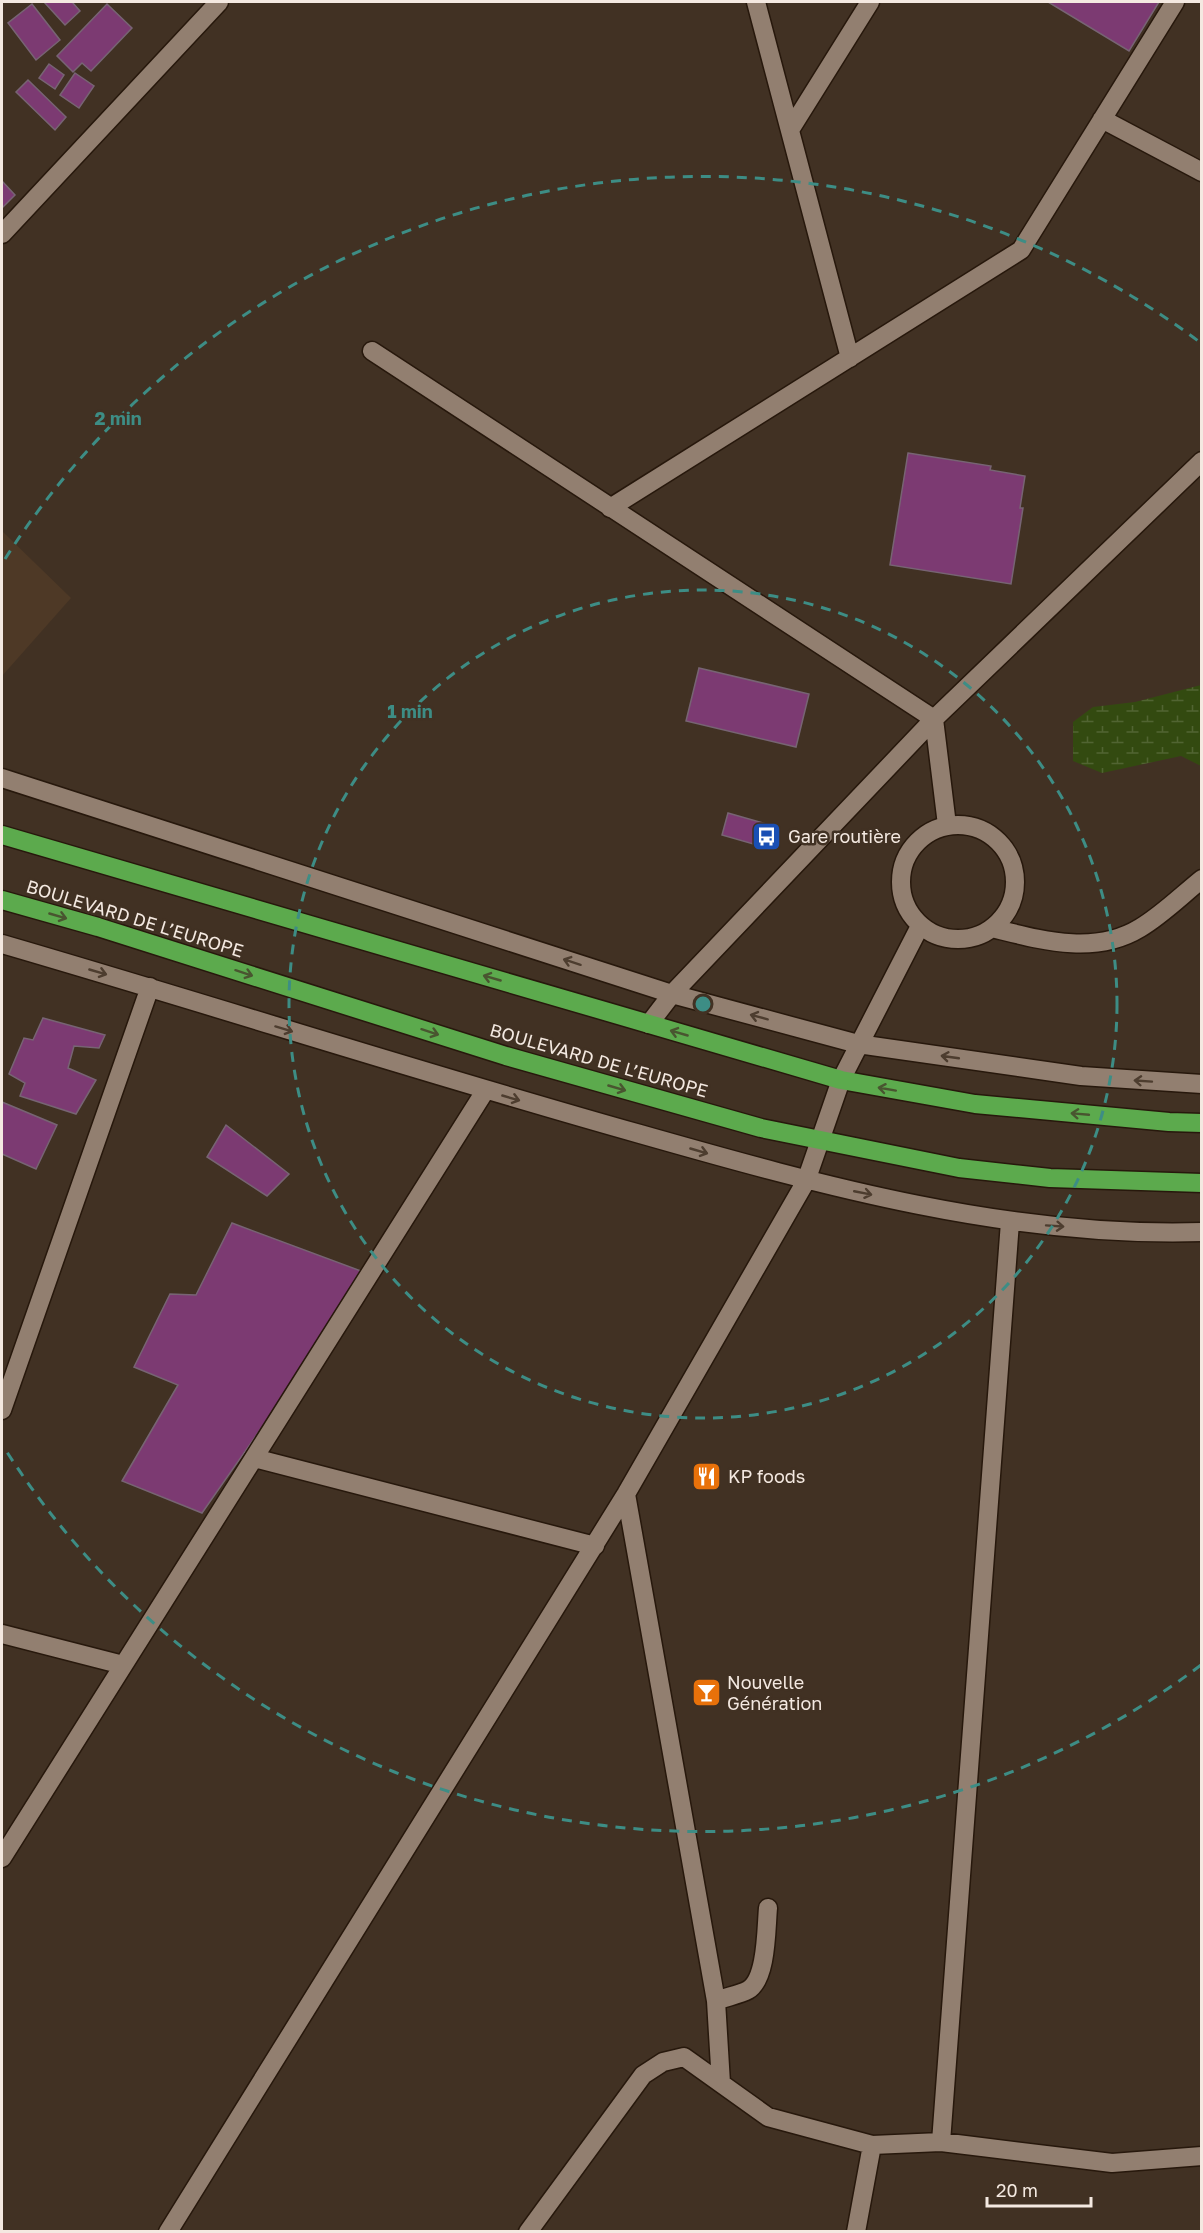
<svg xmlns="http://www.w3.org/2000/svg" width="1203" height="2233" viewBox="0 0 1203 2233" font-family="'Golos Text',sans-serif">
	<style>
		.built { fill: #4e3926 }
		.wetland { fill: url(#wetland-marsh) }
		.building { fill: #7c3a72; stroke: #776473; stroke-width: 1.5 }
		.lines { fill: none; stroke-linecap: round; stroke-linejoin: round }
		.minor-casing { stroke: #27180c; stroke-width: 21 }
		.highway-casing { stroke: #27180c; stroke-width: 21 }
		.minor { stroke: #927f70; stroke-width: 18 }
		.highway { stroke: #5caa4d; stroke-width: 18 }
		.oneway { stroke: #495530 }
		.oneway2 { stroke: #4d3d2f }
		.ring { fill: none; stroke: #3d8d85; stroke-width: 3; stroke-dasharray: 10 8 }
		.labels { text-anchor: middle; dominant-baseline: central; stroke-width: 5; stroke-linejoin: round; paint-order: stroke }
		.poi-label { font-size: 18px; fill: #f4e9e1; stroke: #413123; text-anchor: start }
		.street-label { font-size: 18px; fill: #f4e9e1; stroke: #413123 }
		.centre { fill: #3d8d85; stroke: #413123; stroke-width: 3 }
		.ring-label { font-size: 18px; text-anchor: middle; font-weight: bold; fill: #3d8d85; stroke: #413123; stroke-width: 5; stroke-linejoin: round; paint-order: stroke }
	</style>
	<defs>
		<pattern id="wetland-marsh" width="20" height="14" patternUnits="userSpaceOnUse" patternTransform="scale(1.5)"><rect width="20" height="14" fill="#334a10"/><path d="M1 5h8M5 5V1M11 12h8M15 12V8" fill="none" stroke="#516432"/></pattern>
	</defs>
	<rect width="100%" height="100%" fill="#413123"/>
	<path class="built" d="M2,531L71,598L2,676Z"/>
	<path class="wetland" d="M1201,685V766L1181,756L1102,773L1073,761V722L1093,707L1135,702Z"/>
	<path class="building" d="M44,2H72L80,11L65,25Z
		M1048,2H1159L1129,51Z
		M32,4L60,40L36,60L8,23Z
		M107,4L132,28L91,71L82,63L73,72L57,56Z
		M49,64L64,75L55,89L39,78Z
		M75,73L94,86L79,108L60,95Z
		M28,80L66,117L55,130L16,92Z
		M2,181L15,195L2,208Z
		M908,453L991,466L990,470L1025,476L1020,508H1023L1011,584L890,565Z
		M699,668L809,694L796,747L686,721Z
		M728,813L770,825L764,847L722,835Z
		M43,1018L105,1035L99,1048L74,1046L68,1068L96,1080L76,1114L20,1096L25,1083L9,1074L24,1038L33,1040Z
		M2,1102L57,1125L36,1169L2,1154Z
		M226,1125L289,1174L267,1196L207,1157Z
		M232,1223L369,1274L202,1513L122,1481L178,1385L134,1367L170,1294L196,1295Z"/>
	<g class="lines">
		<defs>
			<path id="minor" d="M756,2L850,358
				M1102,119L1202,172
				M790,130L870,2
				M2,234L219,2
				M372,351L934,719
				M610,508L1021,250L1175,2
				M934,719L947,825
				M2,778L672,994L858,1044L1081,1076L1202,1084
				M901 882a57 57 0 1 1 114 0a57 57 0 1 1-114 0Z
				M992,928C1041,940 1094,956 1140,928C1162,915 1182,895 1202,879
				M2,944C215,1006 426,1074 640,1134C823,1186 1010,1238 1202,1232
				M649,1024L672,994L934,719L1202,461
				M2,1410L150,987
				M254,1458L595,1546
				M626,1494L716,2001L721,2083
				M2,1634L123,1665
				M2,1858L485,1091
				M716,2001C725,1997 739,1995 748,1990C767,1979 766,1929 768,1908
				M941,2142L1010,1222
				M168,2232L626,1494L806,1181L841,1080L920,926
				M528,2232L643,2075L663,2062L684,2057L768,2117L872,2145L941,2142L1112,2163L1202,2156
				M856,2232L872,2145"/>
			<path id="highway" d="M2,835L841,1080L975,1104L1169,1122L1202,1123
				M2,900L98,927L506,1056L761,1128L959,1168L1050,1178L1202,1183"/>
		</defs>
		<use href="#minor" class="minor-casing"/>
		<use href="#highway" class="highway-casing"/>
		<use href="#minor" class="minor"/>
		<use href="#highway" class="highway"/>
	</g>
	<defs><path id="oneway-shaft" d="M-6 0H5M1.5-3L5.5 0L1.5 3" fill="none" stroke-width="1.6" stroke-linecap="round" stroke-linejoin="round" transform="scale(1.5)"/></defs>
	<g class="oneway">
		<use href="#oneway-shaft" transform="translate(58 916) rotate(16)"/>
		<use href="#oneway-shaft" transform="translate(244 973) rotate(18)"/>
		<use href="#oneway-shaft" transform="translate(492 978) rotate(-164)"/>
		<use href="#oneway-shaft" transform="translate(430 1032) rotate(18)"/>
		<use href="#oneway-shaft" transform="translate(679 1033) rotate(-164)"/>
		<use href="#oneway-shaft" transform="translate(617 1088) rotate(16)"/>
		<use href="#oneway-shaft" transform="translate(887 1089) rotate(-170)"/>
		<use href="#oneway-shaft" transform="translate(1080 1114) rotate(-175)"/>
	</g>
	<g class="oneway2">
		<use href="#oneway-shaft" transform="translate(572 962) rotate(-162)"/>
		<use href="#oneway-shaft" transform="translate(98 972) rotate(16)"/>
		<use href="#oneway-shaft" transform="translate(759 1017) rotate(-165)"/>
		<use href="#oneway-shaft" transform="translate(284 1029) rotate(17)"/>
		<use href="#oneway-shaft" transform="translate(950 1057) rotate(-172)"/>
		<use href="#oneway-shaft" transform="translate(1143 1081) rotate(-176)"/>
		<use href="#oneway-shaft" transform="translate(511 1098) rotate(16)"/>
		<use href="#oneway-shaft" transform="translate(699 1151) rotate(16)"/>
		<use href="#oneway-shaft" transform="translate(863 1193) rotate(11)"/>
		<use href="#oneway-shaft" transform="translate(1055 1226) rotate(4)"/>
	</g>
	<g class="ring">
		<circle cx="703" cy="1004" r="414"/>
		<path d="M1201 1665A828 828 0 0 1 5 1449M5 559A828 828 0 0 1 1201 343"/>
	</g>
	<defs>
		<symbol id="bus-square" viewBox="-11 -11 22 22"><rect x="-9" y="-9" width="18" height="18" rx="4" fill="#1a4fb4" stroke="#413123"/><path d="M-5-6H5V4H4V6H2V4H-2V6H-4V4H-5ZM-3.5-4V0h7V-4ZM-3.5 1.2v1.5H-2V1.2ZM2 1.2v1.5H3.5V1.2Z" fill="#fff"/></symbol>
		<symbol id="restaurant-square" viewBox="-11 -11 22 22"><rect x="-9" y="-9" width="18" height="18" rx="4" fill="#e8710a" stroke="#413123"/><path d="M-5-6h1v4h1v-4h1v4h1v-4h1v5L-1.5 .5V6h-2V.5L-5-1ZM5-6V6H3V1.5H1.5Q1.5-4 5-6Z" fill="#fff"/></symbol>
		<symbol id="bar-square" viewBox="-11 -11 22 22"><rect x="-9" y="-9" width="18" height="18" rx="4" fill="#e8710a" stroke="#413123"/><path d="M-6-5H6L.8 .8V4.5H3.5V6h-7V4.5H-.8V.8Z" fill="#fff"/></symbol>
	</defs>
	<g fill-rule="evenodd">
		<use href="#bus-square" x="750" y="820" width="33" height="33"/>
		<use href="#restaurant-square" x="690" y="1460" width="33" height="33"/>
		<use href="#bar-square" x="690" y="1676" width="33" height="33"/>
	</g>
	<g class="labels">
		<g class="poi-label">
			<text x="788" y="836">Gare routière</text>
			<text x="728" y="1476">KP foods</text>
			<text x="727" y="1682">Nouvelle<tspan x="727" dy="21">Génération</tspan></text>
		</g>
		<g class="street-label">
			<text transform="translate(135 918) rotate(17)">BOULEVARD DE L’EUROPE</text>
			<text transform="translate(599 1060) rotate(16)">BOULEVARD DE L’EUROPE</text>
		</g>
	</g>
	<circle cx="703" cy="1004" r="9" class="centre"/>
	<g class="ring-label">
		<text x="118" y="425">2 min</text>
		<text x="410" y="718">1 min</text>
	</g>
	<rect width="1203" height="2233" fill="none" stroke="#f4e9e1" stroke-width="6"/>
	<path d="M987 2197v9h104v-9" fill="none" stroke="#f4e9e1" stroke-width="3"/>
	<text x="996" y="2197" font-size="18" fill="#f4e9e1" stroke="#413123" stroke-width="4.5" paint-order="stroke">20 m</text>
</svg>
